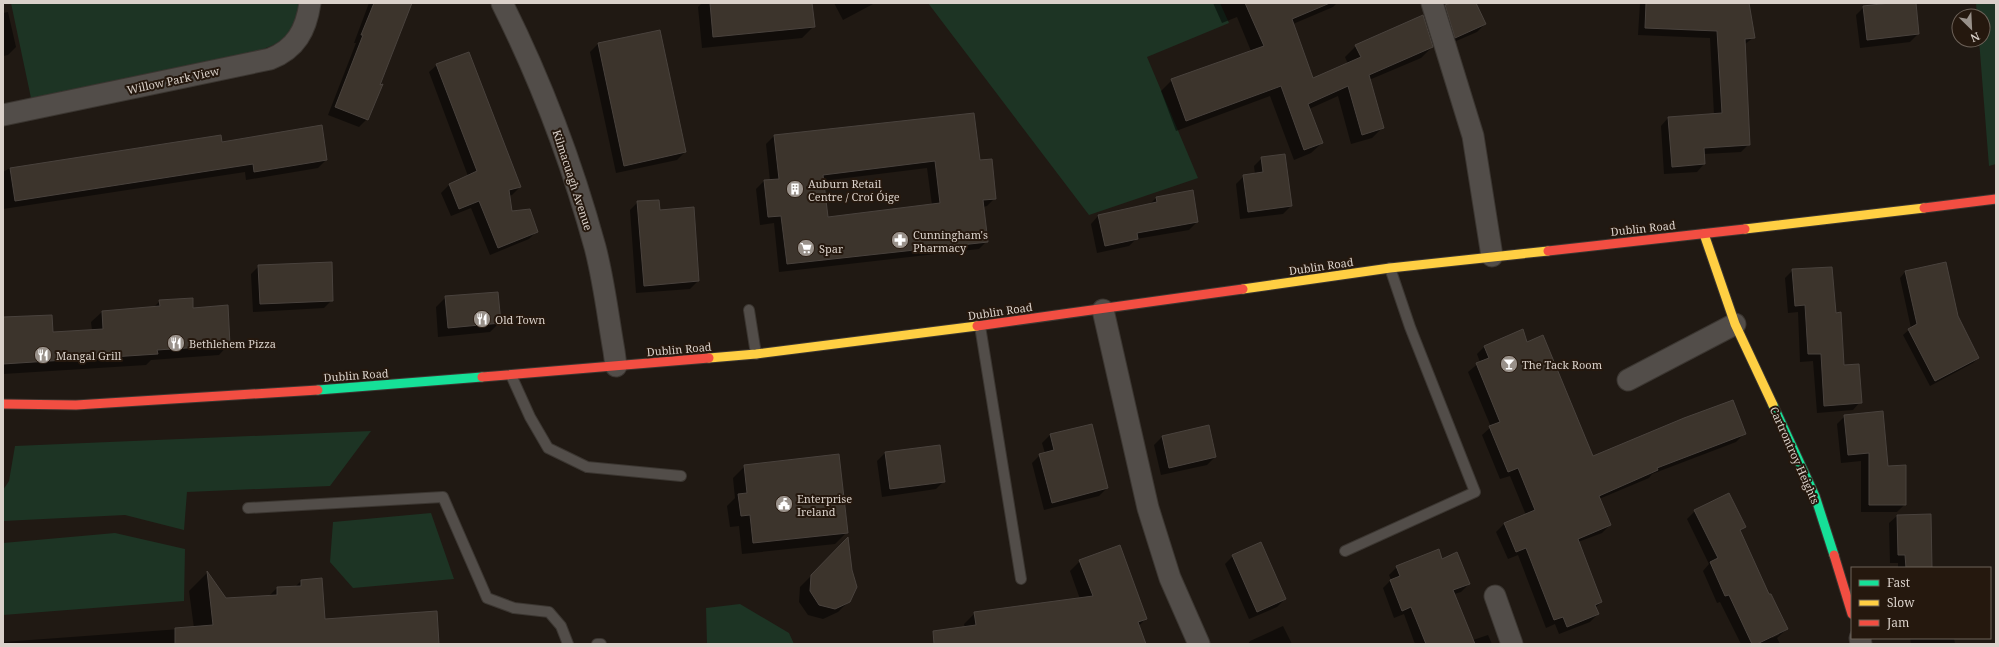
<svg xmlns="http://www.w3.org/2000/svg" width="1999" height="647" viewBox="0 0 1999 647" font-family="'Noto Serif',serif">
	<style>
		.green { fill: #1d3424 }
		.shadow { fill: #0007; fill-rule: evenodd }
		.building { fill: #3c342c; stroke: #49423d; fill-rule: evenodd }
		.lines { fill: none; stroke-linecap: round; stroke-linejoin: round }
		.lane-casing { stroke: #3b3631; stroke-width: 12 }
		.street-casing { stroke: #3b3631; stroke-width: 23 }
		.fast-casing { stroke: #3b3631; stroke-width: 11 }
		.slow-casing { stroke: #3b3631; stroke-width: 11 }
		.jam-casing { stroke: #3b3631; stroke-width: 11 }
		.lane { stroke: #524d49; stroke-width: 10 }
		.street { stroke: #524d49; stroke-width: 21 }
		.fast { stroke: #16e098; stroke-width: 9 }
		.slow { stroke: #ffcf43; stroke-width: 9 }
		.jam { stroke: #f24e42; stroke-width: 9 }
		.labels { text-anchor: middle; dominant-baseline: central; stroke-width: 4; stroke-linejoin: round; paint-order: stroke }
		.street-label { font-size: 11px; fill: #dad1ca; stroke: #25180e }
		.poi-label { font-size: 11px; fill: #dad1ca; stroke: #25180e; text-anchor: start }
	</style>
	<rect width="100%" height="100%" fill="#201913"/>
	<path class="green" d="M11,3H300C298,11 297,20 293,27C284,45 262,49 245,55L31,98Z
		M928,3H1220L1229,23L1147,57L1198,178L1089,215Z
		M1976,3H1996V164L1989,166L1979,40H1983V16H1977Z
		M371,431L330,486L187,492L184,530L125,515L3,521V490L9,481L15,446Z
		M431,513L454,579L353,588L330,562L333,522Z
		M115,533L185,549L184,601L3,615V543Z
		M740,604L789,633L794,644H707L706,608Z"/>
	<path class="shadow" d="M369,3H411L367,119L359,127L328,115L356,43H354Z
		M702,3H811L814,26L802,38L702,48L698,7Z
		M834,3H875L843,20Z
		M1213,3H1337L1333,7L1293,24L1313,79L1348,64L1345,57L1356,46L1432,47L1421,58L1369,80L1382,128L1372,138L1351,144L1338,96L1309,109L1322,143L1311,153L1294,160L1270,96L1176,131L1161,91L1172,80L1251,51L1237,17L1222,23Z
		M1453,3H1475L1485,24L1477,32L1447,45L1438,14L1446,6Z
		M1640,3H1748L1754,37L1744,45L1749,144L1741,152L1704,154V164L1697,172L1664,174L1661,126L1668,118L1714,115L1710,38L1638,35Z
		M1898,3H1915L1918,34L1910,42L1860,48L1856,15L1864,7Z
		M8,12L16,47L8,55L3,56V13Z
		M659,31L685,152L677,160L616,173L590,52L598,44Z
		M437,65L520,187L512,195L508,196L511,212L537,231L529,239L490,255L471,208L451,216L441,193L449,185L468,176L429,72Z
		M974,114L979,161L995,198L987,206L983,207L987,241L979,249L779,272L774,223L760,225L756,189L764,181H770L766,144L774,136ZM927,168L932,205L827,218L822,181Z
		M222,143L326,160L318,168L246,180L245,172L3,209V172L10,168Z
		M1262,158L1291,206L1283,214L1240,219L1236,184L1244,176L1255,174L1254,166Z
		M1156,198L1197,222L1189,230L1136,239L1129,246L1097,253L1091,224L1098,216L1149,205Z
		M638,202L659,211L698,281L690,289L636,293L630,210Z
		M259,266L332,300L324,308L253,312L251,274Z
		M1793,270L1835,314L1843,366L1860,402L1853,410L1817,413L1813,361L1800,362L1798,312L1788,313L1785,278Z
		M1905,272L1957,316L1978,358L1973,363L1930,386L1903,335L1911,328L1900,278Z
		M446,297L500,322L490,332L438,337L436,307Z
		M160,301L192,309L229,344L219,355L151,360L146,365L3,374V318L52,333L92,330L91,322L102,312L154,307Z
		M1527,343L1593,457L1744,434L1736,442L1652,474L1649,478L1599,499L1610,525L1602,533L1578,542L1601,602L1595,608L1598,614L1590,622L1559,634L1555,624L1546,628L1518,555L1508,559L1496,532L1504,524L1526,515L1510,476L1500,479L1482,435L1491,427L1468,372L1480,362L1477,354L1485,346Z
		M1845,416L1905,504L1897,512H1861V461L1841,463L1837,424Z
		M1050,435L1107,488L1099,496L1044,510L1032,463L1040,455L1045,453L1042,443Z
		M1162,437L1215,457L1207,465L1161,475L1154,445Z
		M885,453L944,481L936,489L882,497L877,461Z
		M745,466L847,532L835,544L742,554L739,526L730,527L727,506L735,498L733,478Z
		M1695,511L1744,527L1740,532L1769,596L1787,629L1777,638L1780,644H1741L1720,602L1717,603L1703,571L1709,564L1687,519ZM1779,633V635L1772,638V636Z
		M1897,516L1931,568H1940H1898V563H1890L1889,523Z
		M848,539L849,601L838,612L823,619L808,615L799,602L800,587Z
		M1233,556L1285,599L1277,607L1249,619L1225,564Z
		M1442,560L1469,584L1461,592L1454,594L1473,640L1488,635L1492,644H1415L1404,614L1394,618L1383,588L1391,580L1389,575L1397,567Z
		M1080,561L1145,619L1139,626L1144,644H949L965,628L964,624L975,613L1080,599L1070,571Z
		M207,573L226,599L269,596L277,588L295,587L301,581L324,620L438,644H3V642L194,628L189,591Z
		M1283,626L1292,644H1248L1250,641Z
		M1910,638H1954L1955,644H1911Z"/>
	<path class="building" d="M374,3H412L380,85L383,84L368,120L335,107L363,35H361Z
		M710,3H812L815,27L713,37Z
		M1245,3H1330L1292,19L1313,78L1361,57L1355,45L1423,15L1433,47L1369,75L1384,128L1362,135L1348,86L1308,104L1323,143L1304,150L1281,86L1186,121L1171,79L1264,46Z
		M1451,3H1476L1486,24L1455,38L1445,5Z
		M1646,3H1749L1755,38L1745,39L1750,145L1704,148L1705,164L1672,167L1668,117L1722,113L1717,31L1645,28Z
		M1890,3H1916L1919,34L1867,40L1863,6Z
		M660,30L686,152L624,166L598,43Z
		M469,52L521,187L509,190L512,211L530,209L538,232L498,248L479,201L459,209L449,184L477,171L436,64Z
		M974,113L980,160L992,159L996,199L983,200L988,242L787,264L781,216L768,217L764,180L779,179L774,135ZM935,161L940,203L828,217L823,175Z
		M322,125L327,160L254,172L253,164L15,201L10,168L221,135L222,142Z
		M1285,154L1292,206L1248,212L1243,175L1263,172L1261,157Z
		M1193,190L1198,222L1137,233L1138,239L1105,246L1098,215L1157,202L1156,197Z
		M659,200L660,210L694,207L699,281L644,286L637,201Z
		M332,262L333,301L260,304L258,265Z
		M1946,262L1958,316L1979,358L1935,381L1908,329L1917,324L1905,271Z
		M1832,267L1836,313L1841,312L1844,365L1859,364L1862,403L1824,406L1821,354H1808L1805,305L1795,306L1792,269Z
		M498,292L501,323L448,328L445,296Z
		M193,298V308L228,305L230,345L157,350L158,354L3,364V317L52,315L53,332L103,329L102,311L160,306L159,300Z
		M1523,329L1527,342L1543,335L1593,456L1684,418L1733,400L1746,434L1657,468L1658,470L1599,496L1611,525L1578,539L1602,602L1595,605L1599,614L1567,627L1563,617L1554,620L1526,548L1516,552L1504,523L1535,510L1518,468L1508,472L1489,426L1500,422L1476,363L1489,358L1484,346Z
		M1883,411L1888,466L1906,465V505H1869V453L1848,455L1844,415Z
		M1092,424L1108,488L1052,503L1039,454L1054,450L1050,434Z
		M1209,425L1216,457L1169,468L1162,436Z
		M940,445L945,482L890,489L885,452Z
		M839,454L848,533L753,543L750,515L741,516L738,494L747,493L744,465Z
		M1729,493L1746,527L1740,530L1769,594H1771L1788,629L1757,644H1752L1729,595L1725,596L1710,562L1718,558L1694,510Z
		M1931,514L1932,568H1906L1905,555H1898L1897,515Z
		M848,537L852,570L857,587L850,602L835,609L819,605L810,591L811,575Z
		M1261,542L1286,599L1257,612L1232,555Z
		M1120,545L1147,619L1138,622L1146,644H934L933,631L976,625L974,612L1093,596L1079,560Z
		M1439,549L1442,559L1457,552L1470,584L1453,590L1475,644H1426L1411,607L1402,611L1390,580L1400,576L1396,566Z
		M207,571L226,598L277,595V587L301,586V580L322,578L325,619L437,611L439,644H175V628L213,625Z"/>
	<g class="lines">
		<defs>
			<path id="lane" d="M749,310L756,354
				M980,326L1021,579
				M511,375L530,417L548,448L587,467L681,476
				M248,508L443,497L487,598L514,608L549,612L561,626L568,644
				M1345,551L1475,492L1410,327L1390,268
				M597,644H601"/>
			<path id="street" d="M502,3C541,81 572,163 595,247C604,281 608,317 614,351L616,366
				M1432,3L1473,136L1492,256
				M3,115L270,59C296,49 306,30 310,3
				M1103,310L1148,508L1170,578L1199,644
				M1628,380L1735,324
				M1495,596L1512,644
				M1860,638L1861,644"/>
			<path id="fast" d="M318,390L482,377
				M1773,405L1815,496L1834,555"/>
			<path id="slow" d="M1745,229L1924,208
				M1704,234L1735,324L1773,405
				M1243,289L1390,268L1548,251
				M709,358L756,354L977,326"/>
			<path id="jam" d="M1924,208L1996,199
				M1548,251L1745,229
				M977,326L1243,289
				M482,377L709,358
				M3,404L76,405L318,390
				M1834,555L1852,614"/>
		</defs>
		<use href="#lane" class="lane-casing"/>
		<use href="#street" class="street-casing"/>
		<use href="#fast" class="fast-casing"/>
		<use href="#slow" class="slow-casing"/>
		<use href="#jam" class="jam-casing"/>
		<use href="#lane" class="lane"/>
		<use href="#street" class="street"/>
		<use href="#fast" class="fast"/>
		<use href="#slow" class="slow"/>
		<use href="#jam" class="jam"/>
	</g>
	<defs>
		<symbol id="building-disc" viewBox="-11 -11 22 22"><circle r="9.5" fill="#99918a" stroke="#25180e"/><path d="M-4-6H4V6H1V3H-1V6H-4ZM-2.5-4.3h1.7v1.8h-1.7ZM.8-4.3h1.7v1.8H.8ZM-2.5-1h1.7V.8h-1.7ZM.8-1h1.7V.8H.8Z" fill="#fff"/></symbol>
		<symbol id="pharmacy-disc" viewBox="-11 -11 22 22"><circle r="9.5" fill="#99918a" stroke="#25180e"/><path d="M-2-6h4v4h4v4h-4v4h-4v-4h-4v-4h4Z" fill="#fff"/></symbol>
		<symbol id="supermarket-disc" viewBox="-11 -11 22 22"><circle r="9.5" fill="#99918a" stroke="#25180e"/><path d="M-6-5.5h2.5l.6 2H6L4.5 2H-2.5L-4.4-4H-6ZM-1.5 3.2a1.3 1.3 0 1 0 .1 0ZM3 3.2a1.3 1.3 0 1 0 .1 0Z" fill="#fff"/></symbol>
		<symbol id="restaurant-disc" viewBox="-11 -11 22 22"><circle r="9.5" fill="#99918a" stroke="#25180e"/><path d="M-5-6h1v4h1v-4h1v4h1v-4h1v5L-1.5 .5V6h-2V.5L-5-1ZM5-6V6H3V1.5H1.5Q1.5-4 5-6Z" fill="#fff"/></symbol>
		<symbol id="bar-disc" viewBox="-11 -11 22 22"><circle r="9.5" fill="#99918a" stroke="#25180e"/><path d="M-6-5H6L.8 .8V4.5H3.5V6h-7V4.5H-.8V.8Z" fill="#fff"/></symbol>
		<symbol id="civic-disc" viewBox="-11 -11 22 22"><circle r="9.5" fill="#99918a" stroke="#25180e"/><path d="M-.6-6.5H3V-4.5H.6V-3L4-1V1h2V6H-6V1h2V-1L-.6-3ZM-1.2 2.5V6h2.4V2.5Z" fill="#fff"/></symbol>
	</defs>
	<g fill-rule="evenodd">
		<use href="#building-disc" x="785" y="179" width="20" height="20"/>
		<use href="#pharmacy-disc" x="890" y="230" width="20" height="20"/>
		<use href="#supermarket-disc" x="796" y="238" width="20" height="20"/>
		<use href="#restaurant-disc" x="472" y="309" width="20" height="20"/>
		<use href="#restaurant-disc" x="166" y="333" width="20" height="20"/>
		<use href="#restaurant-disc" x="33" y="345" width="20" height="20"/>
		<use href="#bar-disc" x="1499" y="354" width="20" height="20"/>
		<use href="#civic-disc" x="774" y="494" width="20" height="20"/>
	</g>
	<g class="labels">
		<g class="street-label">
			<text transform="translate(173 80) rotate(-12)">Willow Park View</text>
			<text transform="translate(573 180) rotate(72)">Kilmacuagh Avenue</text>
			<text transform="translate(1643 228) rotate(-6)">Dublin Road</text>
			<text transform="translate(1321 266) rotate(-8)">Dublin Road</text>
			<text transform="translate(1000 311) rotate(-8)">Dublin Road</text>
			<text transform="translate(679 349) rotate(-5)">Dublin Road</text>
			<text transform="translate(356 375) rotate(-4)">Dublin Road</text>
			<text transform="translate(1795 455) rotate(66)">Cartrontroy Heights</text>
		</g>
		<g class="poi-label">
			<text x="808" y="183">Auburn Retail<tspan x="808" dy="13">Centre / Croí Óige</tspan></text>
			<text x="913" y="234">Cunningham's<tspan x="913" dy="13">Pharmacy</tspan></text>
			<text x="819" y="248">Spar</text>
			<text x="495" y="319">Old Town</text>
			<text x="189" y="343">Bethlehem Pizza</text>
			<text x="56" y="355">Mangal Grill</text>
			<text x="1522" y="364">The Tack Room</text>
			<text x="797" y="498">Enterprise<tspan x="797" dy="13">Ireland</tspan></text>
		</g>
	</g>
	<rect width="1999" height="647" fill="none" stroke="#dad1ca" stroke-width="8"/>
	<rect x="1851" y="567" width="140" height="72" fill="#25180e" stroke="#6d6259"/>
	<rect x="1859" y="580" width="20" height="6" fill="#16e098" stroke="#6d6259"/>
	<text x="1887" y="587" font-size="12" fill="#dad1ca">Fast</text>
	<rect x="1859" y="600" width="20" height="6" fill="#ffcf43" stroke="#6d6259"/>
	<text x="1887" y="607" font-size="12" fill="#dad1ca">Slow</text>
	<rect x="1859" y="620" width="20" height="6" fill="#f24e42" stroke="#6d6259"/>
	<text x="1887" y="627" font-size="12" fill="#dad1ca">Jam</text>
	<g transform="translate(1971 28) rotate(156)"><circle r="19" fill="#25180e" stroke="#6d6259"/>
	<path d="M0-3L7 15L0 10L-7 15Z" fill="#99918a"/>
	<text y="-6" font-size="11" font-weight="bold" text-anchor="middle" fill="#dad1ca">N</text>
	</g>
</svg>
